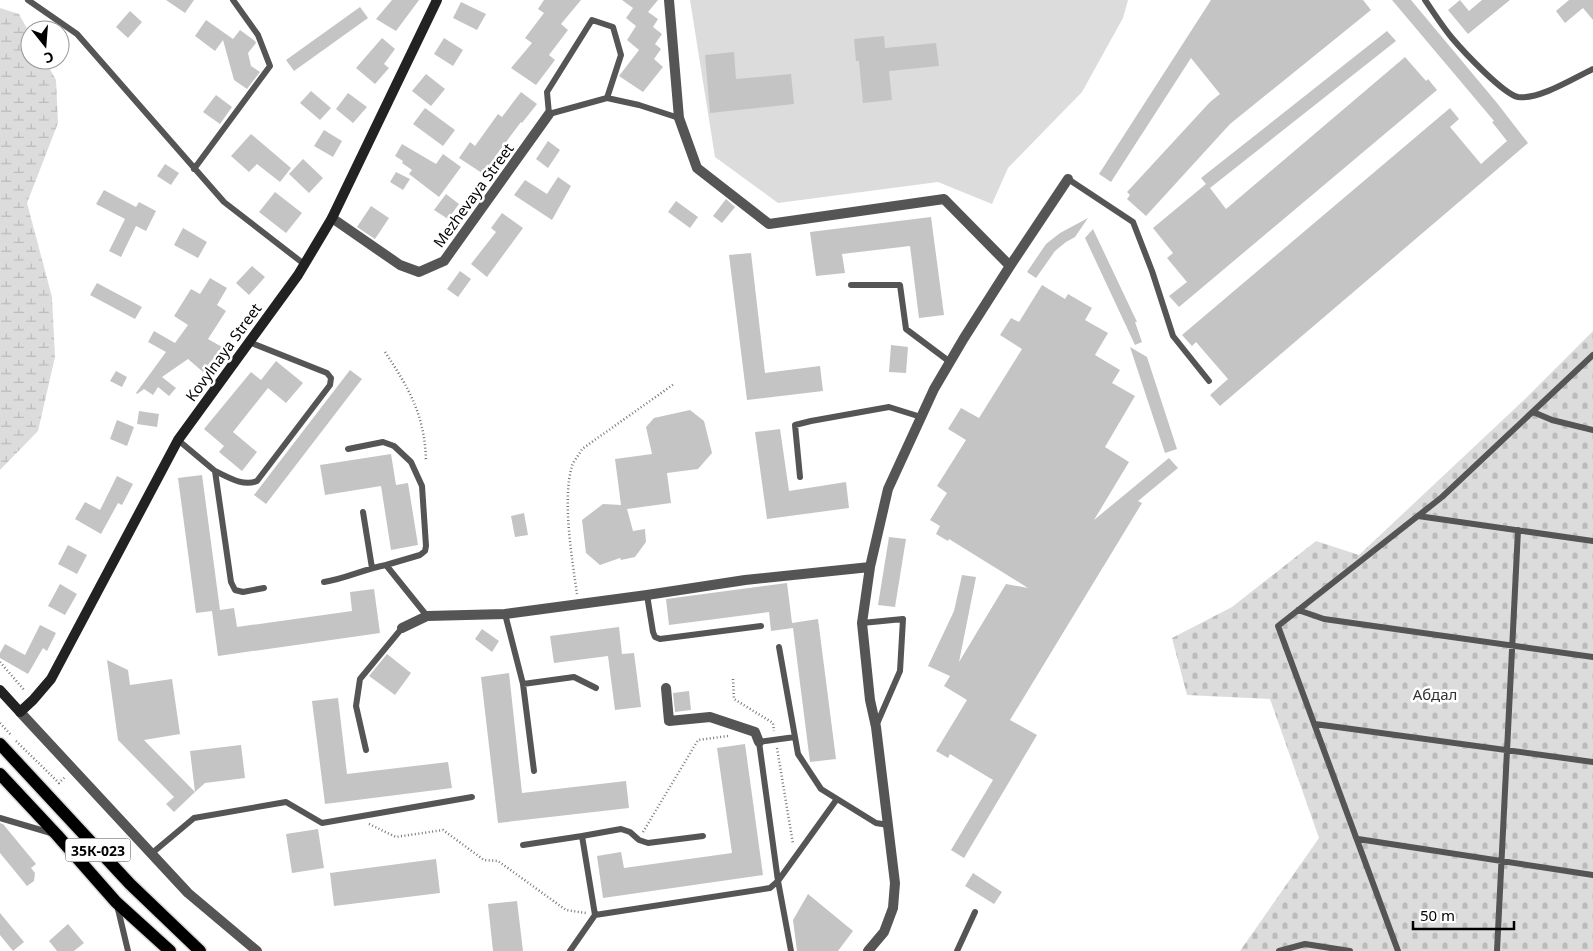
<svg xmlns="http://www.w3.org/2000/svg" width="1593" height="951" viewBox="0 0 1593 951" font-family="'Noto Sans',sans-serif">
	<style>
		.green { fill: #dcdcdc }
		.wetland { fill: url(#wetland-marsh) }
		.cemetery { fill: url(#cemetery-stones) }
		.building { fill: #c4c4c4 }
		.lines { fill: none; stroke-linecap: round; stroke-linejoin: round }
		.primary-casing { stroke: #dbdbdb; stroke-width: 15 }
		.path { stroke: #777; stroke-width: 2.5; stroke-dasharray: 1 2.5; stroke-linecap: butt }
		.lane { stroke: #555; stroke-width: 6 }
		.street { stroke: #555; stroke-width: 10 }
		.secondary { stroke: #222; stroke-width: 10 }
		.primary { stroke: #000; stroke-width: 12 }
		.labels { text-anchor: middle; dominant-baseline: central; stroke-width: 5; stroke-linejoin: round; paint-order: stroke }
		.shield { fill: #fff; stroke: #4c4c4c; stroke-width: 1 }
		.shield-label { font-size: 14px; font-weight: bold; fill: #000 }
		.street-label { font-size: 15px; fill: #000; stroke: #fff }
		.park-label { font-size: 15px; fill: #333; stroke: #fff }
	</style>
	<defs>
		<pattern id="wetland-marsh" width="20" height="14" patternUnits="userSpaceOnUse" patternTransform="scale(1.25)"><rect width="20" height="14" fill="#dcdcdc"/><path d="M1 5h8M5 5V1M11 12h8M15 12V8" fill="none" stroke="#bbb"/></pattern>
		<pattern id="cemetery-stones" width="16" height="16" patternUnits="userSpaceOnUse" patternTransform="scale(1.25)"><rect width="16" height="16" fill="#dcdcdc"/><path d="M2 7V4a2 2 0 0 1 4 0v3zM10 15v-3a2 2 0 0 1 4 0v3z" fill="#bbb"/></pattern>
	</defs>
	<rect width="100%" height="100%" fill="#fff"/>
	<path class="green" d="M690,0H1128L1123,18L1082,92L1008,168L992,204L938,182L778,203L715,157Z"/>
	<path class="wetland" d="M0,8L19,14L30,34V60H45L56,80L58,123L27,203L52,297L55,357L38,431L0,470Z"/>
	<path class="cemetery" d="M1593,331V951H1240L1319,838L1270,699L1187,695L1172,638L1232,607L1316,541L1359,555L1525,399Z"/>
	<path class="building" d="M166,0H194L185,13Z
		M392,0H419L396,31L376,19Z
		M544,0H581L561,24L568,30L549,55L555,60L536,85L511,68L532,43L525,38L544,13L538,9Z
		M622,0H658L648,12L658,19L653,27L662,34L655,44L661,49L654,59L663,67L643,92L619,76L639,50L627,40L636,26L626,18L633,8Z
		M1211,0H1363L1371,10L1230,124L1146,216L1127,199L1130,195L1127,192L1210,102L1220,94L1191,58L1111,182L1099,174Z
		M1392,0H1411L1497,103L1528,143L1220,406L1210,395L1228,379L1196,342L1192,346L1182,335L1450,108L1459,119L1450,127L1481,164L1507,141L1492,122L1494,121Z
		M1460,0L1469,11L1482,0H1510L1468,34L1448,10Z
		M1569,0H1593V20L1583,8L1565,23L1556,11Z
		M461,2L486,14L477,30L453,18Z
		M360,7L368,18L294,71L286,60Z
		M130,11L142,22L128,38L116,27Z
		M206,20L233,39L240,30L255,41L256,43L248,53L251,66L260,72L247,89L234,80L223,40L215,51L195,36Z
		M1387,31L1396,41L1210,188L1226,209L1405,57L1426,81L1428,79L1437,90L1179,307L1169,296L1187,282L1167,258L1173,253L1153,228L1206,184L1201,178Z
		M884,36L885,48L936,43L939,66L889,71L892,100L863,103L859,61H856L854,39Z
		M382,38L395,49L384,64L389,68L375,84L356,68Z
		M444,38L463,50L453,66L434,54Z
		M734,52L736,79L791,74L794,104L710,113L705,55Z
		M426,74L445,89L431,106L412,91Z
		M311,91L331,108L320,120L300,103Z
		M521,92L537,104L522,123L521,122L494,158L495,159L485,175L459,158L470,142L475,146L498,114L502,117Z
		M348,93L367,107L353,123L336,109Z
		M216,95L232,107L220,124L203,112Z
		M425,108L455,130L443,146L413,124Z
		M324,130L342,141L333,157L314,146Z
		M251,134L291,168L280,182L257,164L249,172L231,156Z
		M548,141L560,150L548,168L536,159Z
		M402,144L436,164L443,154L461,167L439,197L409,174L412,170L402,163L403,161L395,156Z
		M303,159L323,178L309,193L289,174Z
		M165,164L179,173L171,185L157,176Z
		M396,172L410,179L403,190L390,182Z
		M558,177L571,186L552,220L514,195L525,180L547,194Z
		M104,190L136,207L139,202L156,211L146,231L136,226L121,257L109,251L125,219L96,204Z
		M275,192L302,213L286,233L259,212Z
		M446,194L459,204L448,219L434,210Z
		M726,199L735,207L722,223L713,216Z
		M676,201L698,217L690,228L668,212Z
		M371,206L389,218L375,239L357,227Z
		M502,213L523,228L487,277L471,264L496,232L491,228Z
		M931,217L944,315L919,318L910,246L842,254L845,273L816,276L810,232Z
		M1088,218L1075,237L1066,242L1055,251L1036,278L1027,272L1046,244L1060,233Z
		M183,228L207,242L198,258L174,245Z
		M1093,229L1137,322H1135L1142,342L1135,345L1085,238Z
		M751,253L765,373L820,366L823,391L747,400L729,255Z
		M252,266L265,277L249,295L236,283Z
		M460,271L471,279L458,297L447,289Z
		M210,278L227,288L217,305L226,311L208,339L222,347L203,372L188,359L162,377L176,388L169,396L158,387L153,395L144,389L137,394L136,393L166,352L148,342L154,331L175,343L188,325L174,316L191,289L200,294Z
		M97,283L142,307L135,319L90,295Z
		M1042,285L1065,299L1068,294L1092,308L1085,320L1108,333L1095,355L1120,370L1112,383L1135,396L1105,447L1129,462L1094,520L1169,458L1178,468L1138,501L1142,503L1010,720L1037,735L964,858L951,850L993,780L950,754L948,758L936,751L967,700L944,686L950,676L928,666L954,611L962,575L976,577L959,662L1006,584L1028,588L949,539L948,541L936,534L940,526L930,520L947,493L937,486L966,440L948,429L961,408L979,418L1022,349L1000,335L1011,318L1019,322Z
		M891,345L908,347L906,373L889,372Z
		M1130,347L1147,357L1177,449L1165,453Z
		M276,361L303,383L286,403L268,388L233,432L257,452L242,471L219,452L224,446L204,429L251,372L261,380Z
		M350,370L362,379L266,504L254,495Z
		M116,371L127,377L122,387L110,381Z
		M690,410L704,421L712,453L698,469L667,473L671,503L627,509L633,531L645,529L646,542L635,557L621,560L620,558L600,565L586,553L582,520L603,504L621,505L615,459L652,454L646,427L654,418Z
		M139,411L159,414L157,427L137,424Z
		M117,420L134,427L127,446L110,439Z
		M780,429L789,491L846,482L849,508L767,519L755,432Z
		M391,454L396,485L408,483L418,545L391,550L381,486L325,495L320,465Z
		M202,475L220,610L234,608L237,627L352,611L350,592L374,589L380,633L218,656L212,611L196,613L178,478Z
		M117,476L133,484L122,505L118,503L101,534L75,519L85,502L100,510Z
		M524,513L528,535L515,537L511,516Z
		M889,537L906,539L895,607L878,605Z
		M68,545L87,555L77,574L58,564Z
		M787,583L792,623L818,619L836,759L810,762L793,628L771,631L769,612L669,625L666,599Z
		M60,584L77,594L65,615L48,606Z
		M40,625L56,633L47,651L43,648L28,674L0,658V653L5,644L25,655Z
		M619,627L622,654L634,653L641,707L615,710L608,656L554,663L550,636Z
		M482,629L499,641L492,652L475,639Z
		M387,654L411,673L395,695L369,676Z
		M107,660L128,670L130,685L172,679L180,734L144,740L195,792L174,812L166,804L174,797L118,740Z
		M509,673L522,793L626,781L629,808L498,823L481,677Z
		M689,691L691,710L675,712L673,693Z
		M338,698L347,774L448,762L452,788L325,804L312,701Z
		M745,744L763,875L603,898L597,856L621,852L624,868L732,853L717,748Z
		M241,745L245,778L205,783L195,792L190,751Z
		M0,823L3,824L36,864L31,868L35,873L34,881L27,886L0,853Z
		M318,829L324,868L292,873L286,834Z
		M436,859L440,893L334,906L330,873Z
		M973,873L1002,892L994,904L965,886Z
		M808,894L853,931L838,951H797L793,920Z
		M517,901L523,951H493L488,904Z
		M0,913L24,942L13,951L0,935Z
		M68,924L84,943L74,951H57L49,941Z"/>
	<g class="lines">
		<defs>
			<path id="primary" d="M0,744L130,884L200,951
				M0,774L57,835L116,902L170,951"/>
		</defs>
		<use href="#primary" class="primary-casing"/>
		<path class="path" d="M385,352C409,388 425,416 426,461
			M577,594C572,558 562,500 572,466C574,460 579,455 582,449L674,384
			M0,662L25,691
			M733,679L734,699L773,723L774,731
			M0,723L11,735
			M16,741L59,783L66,776
			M777,748L793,844
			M369,824L396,837L443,830L484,860L498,861L566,910L586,913
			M643,832L698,740L728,736"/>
		<path class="lane" d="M28,0L77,34L224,202L304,264
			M1425,0C1434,13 1442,26 1452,38C1463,51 1503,94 1518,97C1539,100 1574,78 1593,69
			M607,98L549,114L547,92L592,20L613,27L621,55L607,98L639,105L679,118
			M194,169L270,66L258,35L233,0
			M1068,179L1133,222L1152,271L1173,336L1209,381
			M851,285H900L906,329L950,362
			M1533,412L1552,420L1593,430
			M178,440L215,471L231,582L235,590L243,592L264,588
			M348,449L383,442L394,446L411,462L422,486L426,546L425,551L420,555L386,565
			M215,471C228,477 243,487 257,481L330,385L331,378L327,373L249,342
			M800,477L795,425L811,421L889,407L921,417
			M363,512L372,568
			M1418,516L1593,541
			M324,582C345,579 364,569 386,565L427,616
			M647,595L653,632L655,637L660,639L761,626
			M1298,610L1324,619L1593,657
			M505,614L523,684L534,771
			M862,623L903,619L900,671L876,726
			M779,647L798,754L821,789L876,823L888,825
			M523,684L574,677L596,688
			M1315,724L1593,762
			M366,750L356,706L360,679L402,628
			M0,818L51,833
			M582,836L621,829L630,832L639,840L648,843L703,836
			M1358,839L1593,875
			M523,845L582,836L595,915
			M151,854L194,818L286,802L322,823L472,797
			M117,905L128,951
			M570,951L595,915L770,888L778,881L837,799
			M791,951L778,881L759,742L795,737
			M957,951L975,912
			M1279,951L1305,944L1350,951
			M1398,951L1278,626L1442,497L1593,355
			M1497,951L1518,530"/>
		<path class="street" d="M669,0L679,118L697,168L769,224L944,199L1010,266
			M332,218L400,265L419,272L444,261L549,114
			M402,628L427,616L505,614L647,595L745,580L870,567
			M666,688L669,721L710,717L755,732L759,742
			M20,712L188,893L257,951
			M868,951L884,932L893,908L895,883L876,727L870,700L862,623L870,567L888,489L934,389L964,338L1010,266L1068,179"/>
		<path class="secondary" d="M0,690L20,712L33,700L51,679L178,440L298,275L332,218L437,0"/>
		<use href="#primary" class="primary"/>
	</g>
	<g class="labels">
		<rect class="shield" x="65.5" y="838.5" width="65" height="23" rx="4"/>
		<g class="shield-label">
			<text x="98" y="850">35К-023</text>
		</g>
		<g class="street-label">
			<text transform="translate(473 195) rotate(-54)">Mezhevaya Street</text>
			<text transform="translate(223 352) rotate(-54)">Kovylnaya Street</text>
		</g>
		<g class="park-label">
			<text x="1435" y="694">Абдал</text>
		</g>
	</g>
	<g transform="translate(45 45) rotate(163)"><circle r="24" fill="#ffffff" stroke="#999999"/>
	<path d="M0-4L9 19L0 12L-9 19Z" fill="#000000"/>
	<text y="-8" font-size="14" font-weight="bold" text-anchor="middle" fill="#000000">С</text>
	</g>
	<path d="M1413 921v8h101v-8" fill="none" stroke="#000000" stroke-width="2.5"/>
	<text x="1420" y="921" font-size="15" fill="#000000" stroke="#ffffff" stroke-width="4" paint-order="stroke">50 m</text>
</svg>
